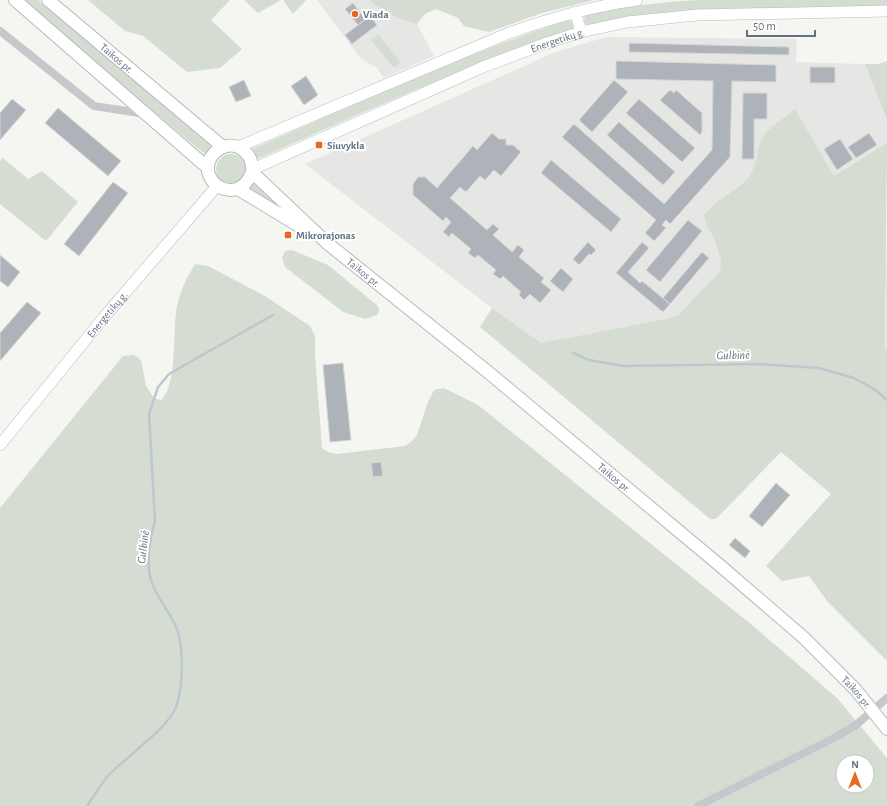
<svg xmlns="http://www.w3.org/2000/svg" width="887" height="806" viewBox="0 0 887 806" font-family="'Alegreya Sans',sans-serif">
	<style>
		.built { fill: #e6e6e5 }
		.green { fill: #d5ddd3; fill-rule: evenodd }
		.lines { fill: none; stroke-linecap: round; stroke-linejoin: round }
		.stream { stroke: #bec7cd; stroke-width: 2.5 }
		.building { fill: #aeb3ba; stroke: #d6d7d4 }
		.secondary-casing { stroke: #b8bbc0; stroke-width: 12 }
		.primary-casing { stroke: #b6b9be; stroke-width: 14 }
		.street { stroke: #c6c8cc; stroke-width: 8 }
		.secondary { stroke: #fff; stroke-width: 11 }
		.primary { stroke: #fff; stroke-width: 12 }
		.poi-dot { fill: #e66921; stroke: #fff; stroke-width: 1.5 }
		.labels { text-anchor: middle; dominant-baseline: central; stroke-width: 4; stroke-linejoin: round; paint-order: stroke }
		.poi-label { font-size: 11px; font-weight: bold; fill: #647183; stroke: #fff; text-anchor: start }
		.street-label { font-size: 11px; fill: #647183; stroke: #fff }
		.water-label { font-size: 12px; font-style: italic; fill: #5f7380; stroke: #fff }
	</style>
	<rect width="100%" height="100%" fill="#f5f6f2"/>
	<path class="built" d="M317,0H370L373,4L398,18L417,24L434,56L384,78L377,68L361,59Z
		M606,37L797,39L796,62L865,64L887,120V143L834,176L794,109L760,143L756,164L747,179L710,207L706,224L715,241L721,260L720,271L678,315L665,319L541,343L492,308L305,164L553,53Z
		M887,218V350L885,348Z"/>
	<path class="green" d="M21,0H38L210,144L211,149L207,153L202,152Z
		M88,0H230L211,20L242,49L220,68L187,72L143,36L125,31Z
		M244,0H281L258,13Z
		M283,0H306L293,14Z
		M370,0H594L542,13L489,32L464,26L458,18L436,9L425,14L417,24L398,18L373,4Z
		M697,0H887V6L588,26L584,22L585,15C622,7 659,2 697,0Z
		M568,20L573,22L574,25L572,30C465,65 363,113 260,158L254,156L253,154L254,148C358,103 460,55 568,20Z
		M378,34L400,61L398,66L393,67L371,40Z
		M887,61V120L865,64H878Z
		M795,109L834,176L887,143L885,348L887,350V661L827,601L809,576L782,581L766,566L831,494L781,452L716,519H710L480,327L492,308L541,343L665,319L678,315L720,271L721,260L715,241L706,224L704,215C715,200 733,192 746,180C760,165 755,147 764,135C769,128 787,116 795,109Z
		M216 169a15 15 0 1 1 30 0a15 15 0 1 1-30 0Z
		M3,158L28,179L42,171L78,202L46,241L0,204V161Z
		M254,184L257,185L275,200L274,203H272L251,191V186Z
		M292,250L328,265L378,306L379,311L377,315L365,319L343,312L285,267L282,258L285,251Z
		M195,264L208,266L265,296L310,326L315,336V355L322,448L328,452L336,454L405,446L411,442L417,435L428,402L434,390L444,388L478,405L752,625L837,698L887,758V806H0V508L123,356L134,355L141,360L146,386L154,398L161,400C178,385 172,330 177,306C180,291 187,277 195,264ZM843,762H867V786H843Z"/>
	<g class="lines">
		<path class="stream" d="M573,353L589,360L624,366L759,364L819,368L854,378L874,389L887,400
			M87,806C94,796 100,785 108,776C126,756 166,731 176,707C183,688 184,648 177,629C169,609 150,591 149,569C147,553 151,536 155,521L149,414L158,387L169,374L273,315"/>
	</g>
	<path class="building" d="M353,3L365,19L358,25L345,9Z
		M370,16L377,25L352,44L345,35Z
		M629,43L789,47V55L629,52Z
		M616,61L776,65V82L732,81L730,157L670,224L666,220L662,225L666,228L654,241L645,233L656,220L562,137L574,124L664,204L712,150L713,81L616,79Z
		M810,67H835V83H810Z
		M306,76L318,95L304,105L291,86Z
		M244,80L251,96L236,102L229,87Z
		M614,80L628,92L592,132L579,120Z
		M670,90L674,93L676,90L702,113V132L700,135L660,100Z
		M743,93H767V119H754V159H742Z
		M12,99L26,110L0,140V113Z
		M639,99L695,148L682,162L626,113Z
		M58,108L121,161L108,176L45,123Z
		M619,122L675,172L663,185L607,135Z
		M492,133L499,139H506V145H513L521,152L501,176L494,170L485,180L480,176L466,192L460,187L450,198L487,230L493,224L499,229L493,235L512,252L518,245L524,250L519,257L544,278L541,282L551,290L540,303L530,294L524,300L519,295L521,292L503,276L500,279L493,274L496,270L478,255L475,258L468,253L471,249L452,233L449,237L443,232L451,222L446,217L443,221L413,195V184L418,177H425L437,188L473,146L477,150Z
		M869,133L877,145L856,158L848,147Z
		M840,139L853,159L837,170L824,149Z
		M551,160L621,219L611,232L541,173Z
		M113,182L128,193L79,256L64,244Z
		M688,220L702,231L660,282L646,270Z
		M588,242L596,250L591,255L589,254L579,265L573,259Z
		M642,242L649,248L628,272L640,283L642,281L670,304L663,312L616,273Z
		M702,252L709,258L670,304L663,298Z
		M0,255L20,272L8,287L0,281Z
		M561,268L573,279L563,292L550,281Z
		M27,302L41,313L0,361V333Z
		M343,363L351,440L330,442L323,365Z
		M381,462L383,476L373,477L371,463Z
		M776,483L790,495L762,527L749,516Z
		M735,538L750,551L745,558L729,545Z"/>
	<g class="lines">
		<defs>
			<g id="secondary">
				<path d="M575,12L581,32"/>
				<path d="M238,147L509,33C551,18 593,6 637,0"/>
				<path id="s1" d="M253,169L483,67L547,43L581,32L627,22L697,15L887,11"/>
				<path id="s2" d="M0,445L105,316L217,186"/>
			</g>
			<g id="primary">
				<path d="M15,0L208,168"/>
				<path id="s3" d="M48,0L223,147"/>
				<path id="s4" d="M252,172C239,208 196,183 211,157C214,153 218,149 223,147C240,141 254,156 252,172L327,243L488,372L717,563L803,637L856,690L887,729"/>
				<path d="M238,189L309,232"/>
			</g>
		</defs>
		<use href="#secondary" class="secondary-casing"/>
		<use href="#primary" class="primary-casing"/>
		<path class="street" d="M0,31L94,106L146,114
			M698,806L836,737L856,725L887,698"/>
		<use href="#secondary" class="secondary"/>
		<use href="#primary" class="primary"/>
	</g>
	<g class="poi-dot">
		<circle cx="355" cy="14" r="4"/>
		<rect x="315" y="141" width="8" height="8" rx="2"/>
		<rect x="284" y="231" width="8" height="8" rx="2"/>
	</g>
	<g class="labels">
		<g class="poi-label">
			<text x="363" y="14">Viada</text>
			<text x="327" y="145">Siuvykla</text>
			<text x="296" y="235">Mikrorajonas</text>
		</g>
		<g class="street-label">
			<text stroke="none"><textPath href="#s1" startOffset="331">Energetikų g.</textPath></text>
			<text stroke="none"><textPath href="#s3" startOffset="90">Taikos pr.</textPath></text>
			<text stroke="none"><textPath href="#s4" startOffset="288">Taikos pr.</textPath></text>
			<text stroke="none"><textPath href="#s2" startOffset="169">Energetikų g.</textPath></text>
			<text stroke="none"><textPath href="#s4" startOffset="612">Taikos pr.</textPath></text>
			<text stroke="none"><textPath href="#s4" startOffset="936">Taikos pr.</textPath></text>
		</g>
		<g class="water-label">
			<text transform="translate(733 355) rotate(-1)">Gulbinė</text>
			<text transform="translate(143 547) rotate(-83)">Gulbinė</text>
		</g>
	</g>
	<g transform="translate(855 774)"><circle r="19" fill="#ffffff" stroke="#c1c6cd"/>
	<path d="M0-3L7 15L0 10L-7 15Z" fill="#e66921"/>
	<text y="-6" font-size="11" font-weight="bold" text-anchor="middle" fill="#647183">N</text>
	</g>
	<path d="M747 30v6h68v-6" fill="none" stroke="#647183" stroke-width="2"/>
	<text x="753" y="30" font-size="12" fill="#647183" stroke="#ffffff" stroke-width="3" paint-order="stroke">50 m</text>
</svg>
